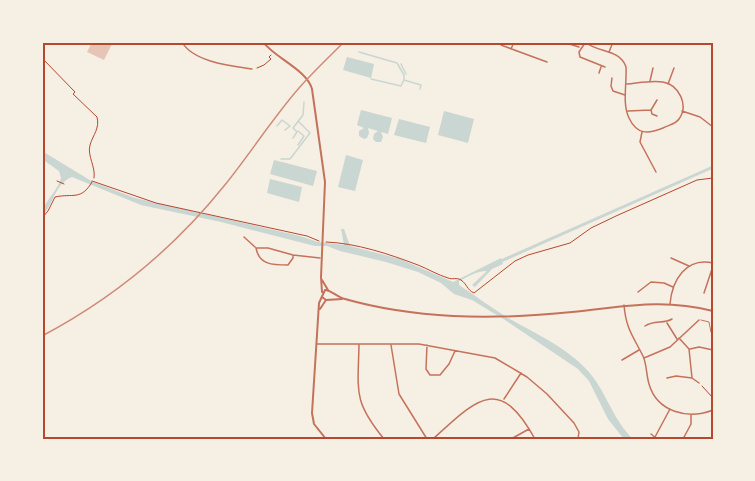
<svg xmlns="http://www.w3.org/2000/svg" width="755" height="481" viewBox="0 0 755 481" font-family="'DejaVu Sans',sans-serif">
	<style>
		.water { fill: #c9d6d2 }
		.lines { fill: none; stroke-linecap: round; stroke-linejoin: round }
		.stream { stroke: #c9d6d2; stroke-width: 1.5 }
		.canal { stroke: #c9d6d2; stroke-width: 3 }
		.building { fill: #e6c5b7 }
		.path { stroke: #b5482f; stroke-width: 1 }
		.service { stroke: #c5725c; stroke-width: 1 }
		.minor { stroke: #c5725c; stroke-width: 1.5 }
		.tertiary { stroke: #c5725c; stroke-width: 2 }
		.rail { stroke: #cf8b77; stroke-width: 1.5 }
		.neatline { fill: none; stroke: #b5482f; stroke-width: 2 }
	</style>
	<rect width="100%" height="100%" fill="#f6efe4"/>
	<path class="water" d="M347,57L374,64L371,78L343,70Z
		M361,110L392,118L388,134L381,132L383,137L381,142H376L373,139L374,134L378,131L368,128L369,133L367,138L364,139L359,136V131L364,128L357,125Z
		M444,111L474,119L468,143L438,135Z
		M399,119L430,127L426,143L394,135Z
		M42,151L93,182L135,198L300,236L318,242L344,245L341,229H344L350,246L400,259L453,282L501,258L503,264L492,269L475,287L472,285L487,271C476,271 468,277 459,281V285C476,296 493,309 510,319C536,334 566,347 587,370C606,390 612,419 633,439H624L608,419L589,381L578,369L505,320L472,300L454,294L441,283L418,272L386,262L340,251L327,246H315L221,222L141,205L72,177C55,183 53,205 42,217C42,202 57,193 61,178L59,171L42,159Z
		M346,155L363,160L355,191L338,187Z
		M274,160L317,171L313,186L270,174Z
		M270,179L302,187L299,202L267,193Z"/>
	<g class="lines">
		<path class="stream" d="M359,52L397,63L404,75V80
			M401,64L406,74
			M371,79L401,86L404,80L421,85L420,89
			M277,126L282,120L290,126
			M285,130L290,126
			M298,131L304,136L298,145
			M293,138L297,132L293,128L303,115L304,102
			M281,159H290L310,133L298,121"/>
		<path class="canal" d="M501,261L713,167"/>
	</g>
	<path class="building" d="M92,42H113L104,60L87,52Z"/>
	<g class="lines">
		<path class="path" d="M42,58L75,92L73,94L97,117C100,128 93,135 90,145C87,156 96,167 94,178
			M257,68L264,65L271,59L269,57L271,55
			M57,181L64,184
			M92,181L156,203L307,236L319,241
			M42,218L48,211L55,197C73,193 81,201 92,182
			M326,242C356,243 389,254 418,265C428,269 438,275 448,278C453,280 456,277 461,280C467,284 467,290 474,293L515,261L528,255L570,243L591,228L616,216L697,180L713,178
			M702,386L713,398"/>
		<path class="service" d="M701,320L709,322L711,332"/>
		<path class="minor" d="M182,42C193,62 232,66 252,69
			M585,42C598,53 620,49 626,67C627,83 622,104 629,118C637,135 648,134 663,128C669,125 676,124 679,119C689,105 679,85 663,82C652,80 638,83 627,84
			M566,43L579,47
			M585,43L579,52L580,57L605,67
			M501,45L547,62
			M511,49L514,42
			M609,52L613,42
			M599,73L601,67
			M612,78L611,86L613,91L625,95
			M650,81L653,68
			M668,84L674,68
			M657,100L651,110L652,114L657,116
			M628,111L651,110
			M682,111L700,117L713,127
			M642,132L640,142L656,172
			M244,237L255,247
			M293,255V258L288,265C273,265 259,265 256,248H268L293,255L320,258
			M671,258L689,266
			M638,292L651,282L664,283L673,287
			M704,293L713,266
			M670,304C672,280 686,257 713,263
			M624,305C626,329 633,336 643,356C647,365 646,374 649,384C657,412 688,420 713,410
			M667,323L677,339
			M645,326C654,320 664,324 672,319
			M679,338L689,349L692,378L699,383
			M317,344H419L495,358L527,377L547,394L574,423L579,432L578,439
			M359,345C358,392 353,401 384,439
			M391,345L399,394L427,439
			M427,345L426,369L430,375H440L449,364L455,351
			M690,349L699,347L713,350
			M644,358L670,347L699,320
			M622,360L639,350
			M667,378L676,376L692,378
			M504,399L521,373
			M651,434L657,439
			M655,437L670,409
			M433,439C477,399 499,374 535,439
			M511,439L529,429
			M683,439L691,424V415"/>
		<path class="tertiary" d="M263,42C275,58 307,70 312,89L325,182L321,277L322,292
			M322,280L328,290
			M322,297L326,300L342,299
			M320,309L326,300
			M326,439L314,424L312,413L319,303L325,290C331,290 337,297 345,299C380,309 417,314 453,316C493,318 533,316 572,312C624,307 661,298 713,311"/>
		<path class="rail" d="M42,336C112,299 175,247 224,186C250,154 272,119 299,88C313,72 329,57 344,42"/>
	</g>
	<rect width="755" height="481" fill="none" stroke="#f6efe4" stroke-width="87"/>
	<rect x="44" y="44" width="668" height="394" class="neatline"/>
</svg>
